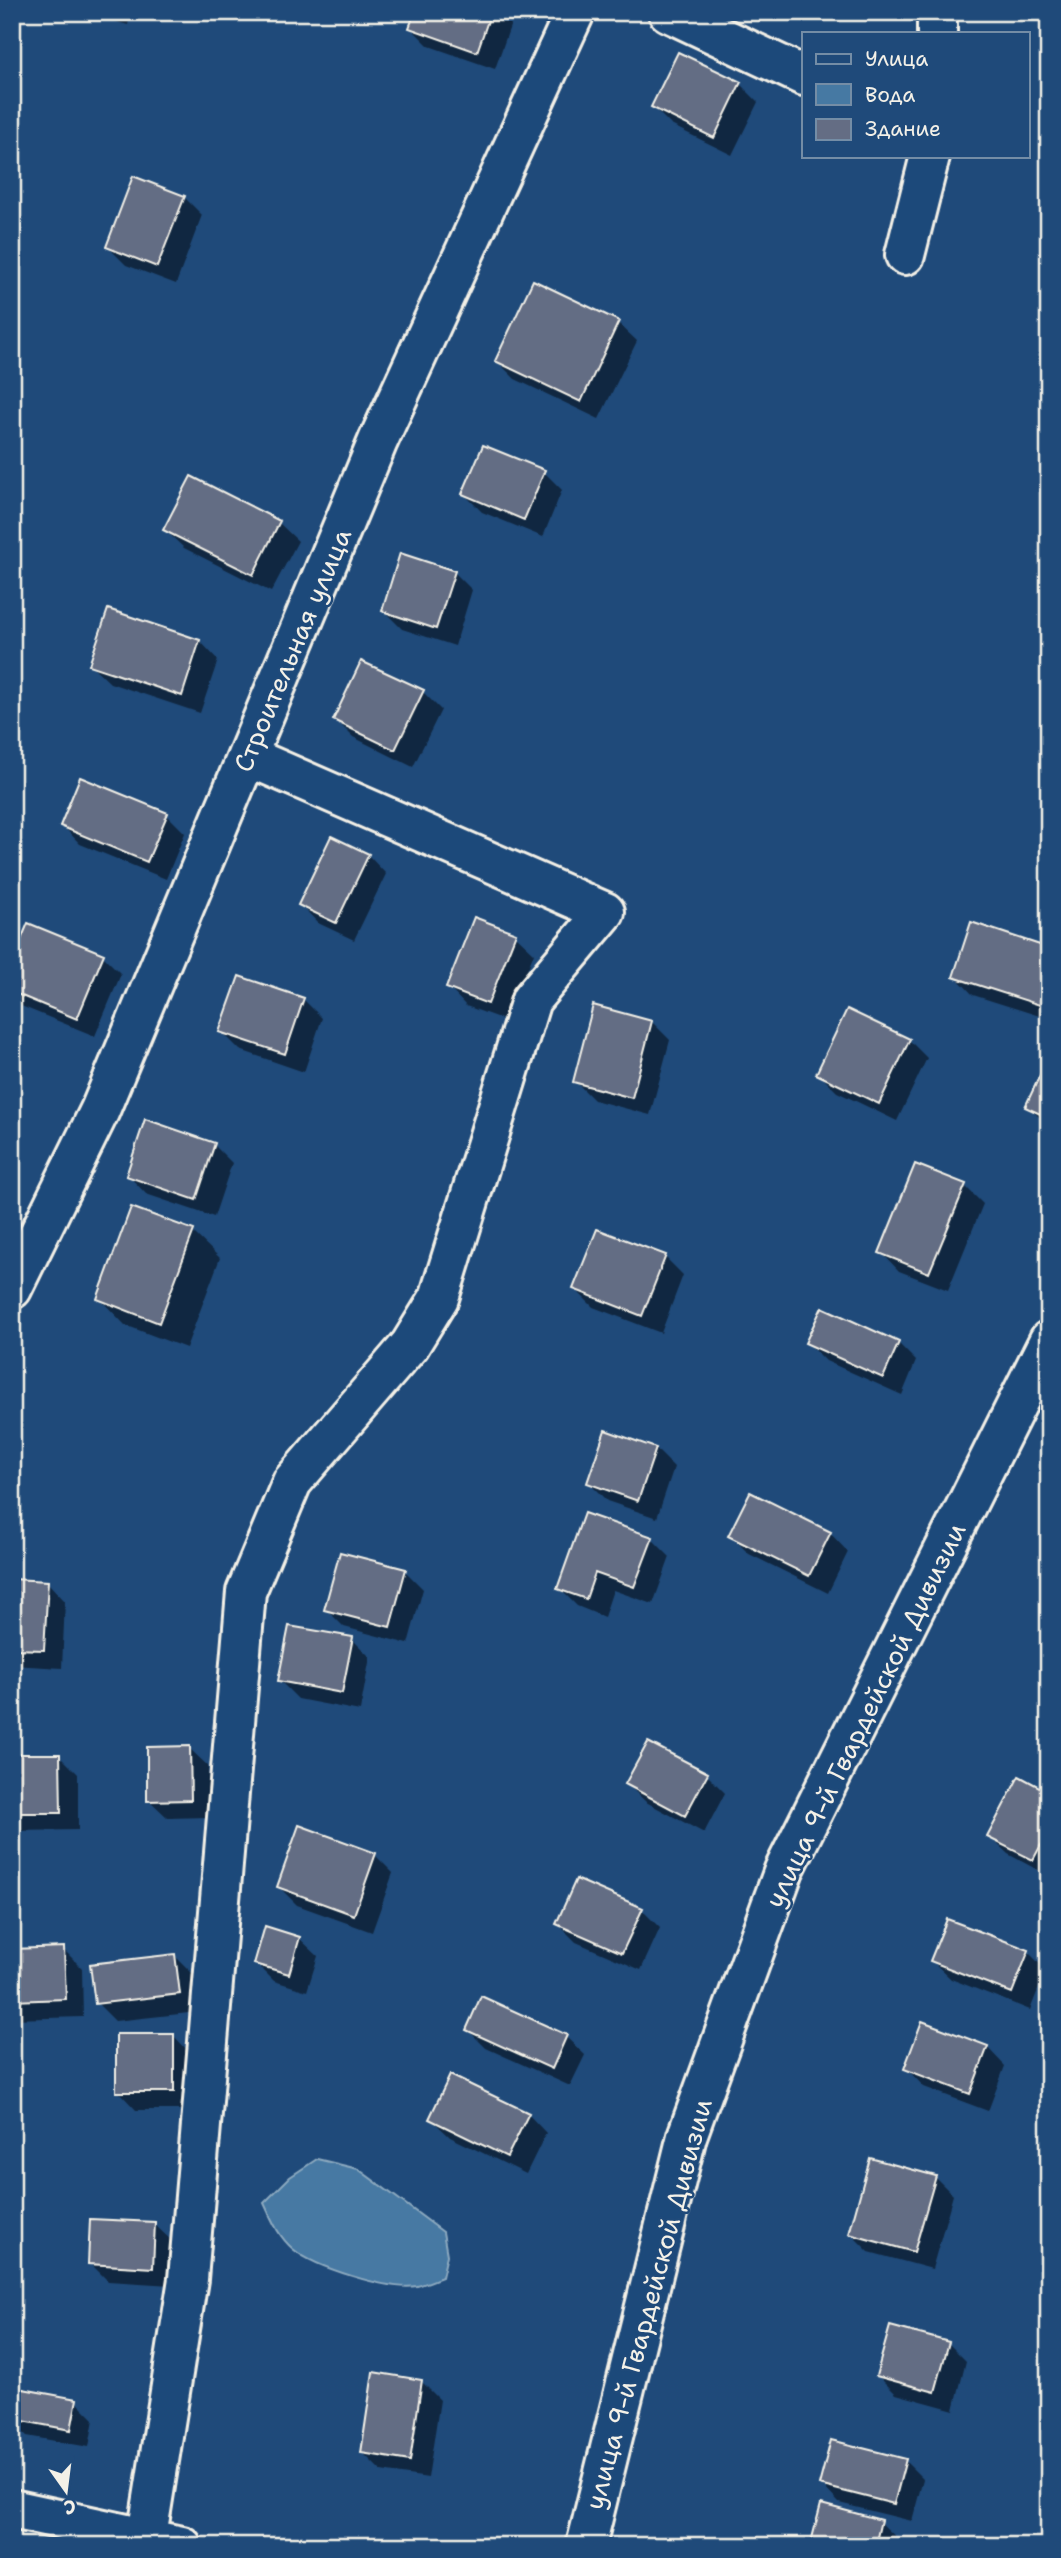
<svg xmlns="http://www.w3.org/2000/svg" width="1061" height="2558" viewBox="0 0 1061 2558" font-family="'Shantell Sans',sans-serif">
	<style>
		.water { fill: #4679a3; stroke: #8ca9bf; stroke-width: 2 }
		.shadow { fill: #0007 }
		.building { fill: #646d84; stroke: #f4f1e8; stroke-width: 2 }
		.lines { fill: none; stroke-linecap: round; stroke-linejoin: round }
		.minor-casing { stroke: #f4f1e8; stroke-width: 44 }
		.minor { stroke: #1f4a7a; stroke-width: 38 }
		.labels { text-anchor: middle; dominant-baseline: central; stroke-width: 5; stroke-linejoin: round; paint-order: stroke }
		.street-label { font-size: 26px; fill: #f4f1e8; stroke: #1f4a7a }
	</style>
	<rect width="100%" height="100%" fill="#1f4a7a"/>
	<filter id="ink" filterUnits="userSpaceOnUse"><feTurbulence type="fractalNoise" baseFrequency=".0143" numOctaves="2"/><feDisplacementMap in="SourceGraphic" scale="14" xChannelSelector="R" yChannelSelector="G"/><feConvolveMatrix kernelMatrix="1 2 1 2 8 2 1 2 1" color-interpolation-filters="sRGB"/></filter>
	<g filter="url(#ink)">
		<path class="water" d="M317,2159L358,2169L443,2232L447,2255L442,2277C434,2280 425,2284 417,2286C389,2291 314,2267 293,2249C278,2236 272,2220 264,2203L290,2177Z"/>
		<path class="shadow" d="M82,12H131L128,25Z
			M417,12H515L495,69L429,46L411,28Z
			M740,84L758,102L732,155L671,125L653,107Z
			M184,197L202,215L176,284L126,265L108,247Z
			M534,283L618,323L637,341L599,419L515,379L497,361Z
			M544,472L562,490L543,537L482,512L464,494Z
			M192,478L279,523L298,541L271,592L184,548L165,530Z
			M454,572L472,590L455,646L402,629L384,611Z
			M200,641L218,660L200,713L110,683L91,665Z
			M423,692L441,710L413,767L353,737L335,719Z
			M167,815L185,833L166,879L80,844L62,825Z
			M368,855L386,874L354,940L318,923L300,904Z
			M515,935L534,953L507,1021L466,1006L448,987Z
			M1049,949V1019L973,995L955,976Z
			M103,956L121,974L95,1036L21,1006L12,997V965Z
			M240,978L304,1000L322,1018L304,1072L240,1050L221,1031Z
			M652,1022L670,1040L650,1115L594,1100L575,1081Z
			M909,1040L927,1058L897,1121L837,1092L818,1073Z
			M1049,1060V1126L1027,1106Z
			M214,1145L232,1163L214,1217L146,1194L128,1175Z
			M965,1186L983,1204L948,1290L899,1271L881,1252Z
			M193,1232L220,1258L186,1348L125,1325L99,1298Z
			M665,1257L683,1275L661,1333L593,1307L575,1289Z
			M808,1343H898L916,1361L902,1395L826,1361Z
			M656,1449L674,1467L657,1518L607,1501L589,1483Z
			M830,1533L848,1552L828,1593L749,1554L731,1536Z
			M652,1539L670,1557L653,1604L613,1590L604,1617L577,1606L559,1588Z
			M405,1571L423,1589L408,1644L344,1627L326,1609Z
			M12,1581L47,1582L65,1601L62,1668L12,1665Z
			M352,1639L370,1657L360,1711L298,1699L280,1681Z
			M189,1748L208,1766L209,1817L168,1818L149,1800Z
			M12,1756H60L78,1774V1830L12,1831Z
			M707,1775L725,1793L704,1833L646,1802L627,1784Z
			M1049,1794V1876L1008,1854L989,1836Z
			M375,1855L393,1873L372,1932L297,1905L279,1887Z
			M642,1910L660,1928L641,1970L576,1942L558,1924Z
			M299,1938L318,1956L307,1991L274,1981L256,1963Z
			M63,1949L82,1968L83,2017L12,2019V1951Z
			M1028,1952L1046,1970L1030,2010L951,1979L932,1961Z
			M175,1956L193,1974L198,2012L115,2021L97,2003Z
			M482,1999L566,2037L585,2055L570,2086L486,2048L468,2030Z
			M173,2035L191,2054V2110H136L118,2091Z
			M987,2047L1005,2066L988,2111L924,2087L906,2068Z
			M528,2114L546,2133L526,2174L450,2137L431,2119Z
			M935,2177L953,2195L932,2269L869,2252L851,2234Z
			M154,2224L173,2242L171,2285L108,2281L90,2263Z
			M948,2343L966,2361L954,2410L896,2394L878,2376Z
			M422,2382L440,2400L428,2478L381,2471L363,2453Z
			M12,2396L76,2401L94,2419L89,2447L27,2436L12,2422Z
			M905,2461L923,2479L912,2521L839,2503L821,2484Z
			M880,2522L899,2540L897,2546H812Z"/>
		<path class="building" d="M415,12H491L477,52L409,28Z
			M678,52L741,82L714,138L651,107Z
			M133,176L185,196L157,267L106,247Z
			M533,280L619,321L581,402L495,361Z
			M1045,322H1049V382H1043Z
			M483,445L545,470L524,520L462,494Z
			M191,476L280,521L253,575L163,530Z
			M400,553L455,571L436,629L382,611Z
			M108,609L200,640L182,696L89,665Z
			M361,661L424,690L395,750L333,720Z
			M80,777L168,813L147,862L60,826Z
			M331,836L369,854L336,923L298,905Z
			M474,917L516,933L488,1004L446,988Z
			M971,922L1049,948V1008L953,977Z
			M28,923L104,954L77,1019L12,992V961Z
			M239,976L304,998L285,1054L219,1032Z
			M593,1005L652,1021L632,1098L573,1082Z
			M847,1009L910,1039L879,1104L816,1074Z
			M1049,1056V1118L1025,1107Z
			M145,1119L215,1143L196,1200L126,1176Z
			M915,1164L966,1184L929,1273L879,1253Z
			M131,1207L194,1230L159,1323L97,1299Z
			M597,1229L666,1255L642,1316L573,1289Z
			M822,1307L899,1342L883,1378L805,1343Z
			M605,1430L656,1448L638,1501L587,1483Z
			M750,1492L831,1532L809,1576L728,1536Z
			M584,1513L653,1537L634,1587L595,1573L586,1599L557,1589Z
			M340,1552L406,1569L390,1627L324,1610Z
			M12,1579L48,1581L44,1650L12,1649Z
			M289,1626L353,1637L342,1693L278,1681Z
			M648,1742L708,1773L685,1816L625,1784Z
			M190,1746L191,1800L147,1801V1747Z
			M12,1754H60L61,1813H12Z
			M1019,1776L1049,1792V1850L1041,1845L1033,1860L987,1837Z
			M299,1825L376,1853L354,1915L277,1887Z
			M576,1879L643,1908L622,1953L556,1924Z
			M947,1919L1029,1950L1012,1993L930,1961Z
			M265,1926L300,1937L289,1974L254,1964Z
			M64,1947L66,1999L12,2001V1949Z
			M175,1954L180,1994L95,2004L90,1964Z
			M481,1996L567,2035L552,2069L466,2030Z
			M922,2021L988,2046L970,2094L904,2069Z
			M116,2034H174V2092H116Z
			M450,2075L529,2113L507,2157L429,2119Z
			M870,2158L936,2176L914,2252L849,2234Z
			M90,2219L155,2222L153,2268L88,2264Z
			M890,2326L949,2342L935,2392L876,2376Z
			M373,2372L422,2380L410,2461L361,2453Z
			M12,2387L77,2399L71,2430L12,2419Z
			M831,2440L906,2459L894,2504L819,2485Z
			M821,2504L881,2520L875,2546H810Z
			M1049,2515V2546H1042Z"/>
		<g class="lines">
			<defs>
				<path id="minor" d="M668,12L804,76
					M937,33V12
					M905,255L930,156
					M12,1289L100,1110L378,441L575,12
					M12,2509L182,2546
					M147,2536L188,2279L246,1592L292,1482L410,1345L439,1298L531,1000L605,912L247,756
					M586,2546L687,2136L784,1870L1049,1340"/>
			</defs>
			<use href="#minor" class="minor-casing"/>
			<use href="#minor" class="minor"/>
		</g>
	</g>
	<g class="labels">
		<g class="street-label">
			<text transform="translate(292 650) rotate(-67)">Строительная улица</text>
			<text transform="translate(865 1715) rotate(-64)">улица 9-й Гвардейской Дивизии</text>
			<text transform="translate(648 2304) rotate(-75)">улица 9-й Гвардейской Дивизии</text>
		</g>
	</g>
	<rect width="1061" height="2558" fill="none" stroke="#1f4a7a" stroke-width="42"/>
	<rect x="21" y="21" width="1019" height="2516" fill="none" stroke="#f4f1e8" stroke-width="2.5" filter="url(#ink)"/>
	<rect x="802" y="32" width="228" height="126" fill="#1f4a7a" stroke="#748da6" stroke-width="2"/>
	<rect x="816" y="54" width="35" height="10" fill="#1f4a7a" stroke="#748da6" stroke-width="2"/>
	<text x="865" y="66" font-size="21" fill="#f4f1e8">Улица</text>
	<rect x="816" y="84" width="35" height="21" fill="#4679a3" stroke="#748da6" stroke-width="2"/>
	<text x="865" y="102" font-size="21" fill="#f4f1e8">Вода</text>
	<rect x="816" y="119" width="35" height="21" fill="#646d84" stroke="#748da6" stroke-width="2"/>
	<text x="865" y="136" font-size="21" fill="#f4f1e8">Здание</text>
	<g transform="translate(66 2491) rotate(166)" stroke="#1f4a7a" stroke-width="5" paint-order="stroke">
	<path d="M0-5L12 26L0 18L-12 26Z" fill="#f4f1e8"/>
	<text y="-10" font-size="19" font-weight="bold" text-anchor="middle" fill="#f4f1e8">С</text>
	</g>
</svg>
